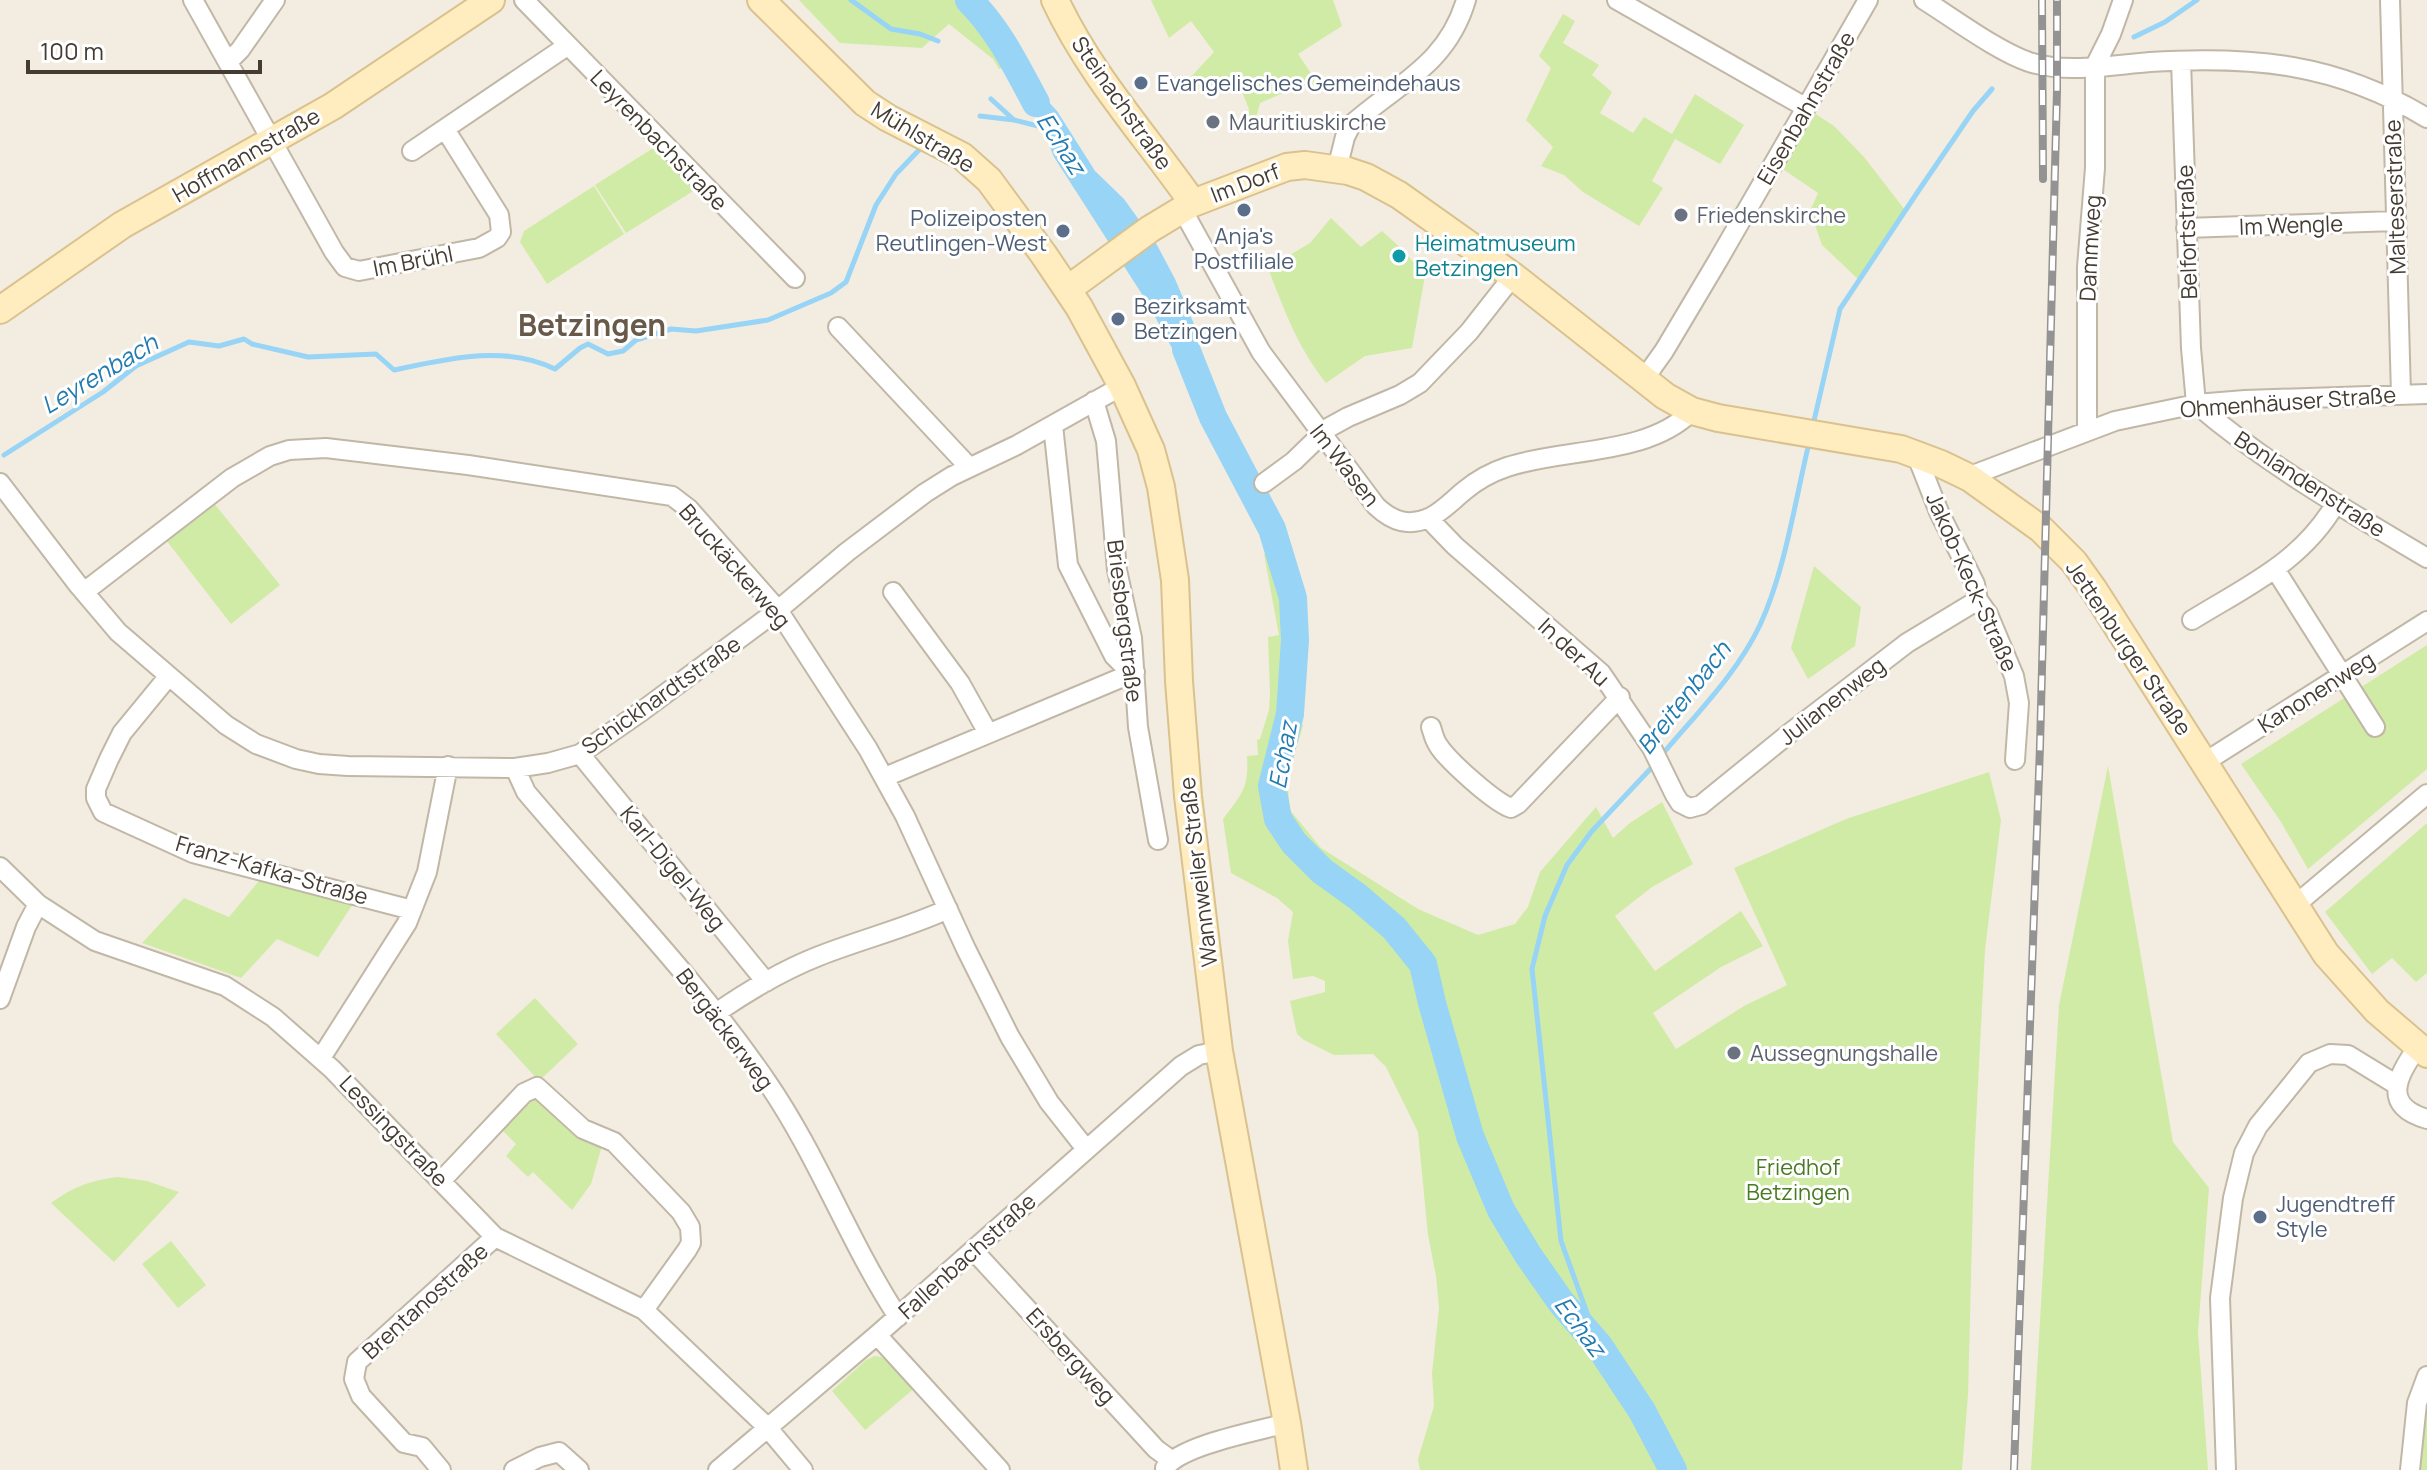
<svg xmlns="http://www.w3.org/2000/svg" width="2427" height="1470" viewBox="0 0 2427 1470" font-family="Manrope,sans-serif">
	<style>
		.green { fill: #d0eba6 }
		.water { fill: #97d4f6 }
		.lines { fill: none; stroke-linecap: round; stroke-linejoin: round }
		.stream { stroke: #97d4f6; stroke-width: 5 }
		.river { stroke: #97d4f6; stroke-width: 28 }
		.street-casing { stroke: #c1b7a6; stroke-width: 22 }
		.secondary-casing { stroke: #d9c28e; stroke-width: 30 }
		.street { stroke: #fff; stroke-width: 18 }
		.secondary { stroke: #ffecbf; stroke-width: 26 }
		.rail-casing { stroke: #939393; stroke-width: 8 }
		.rail { stroke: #fff; stroke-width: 5; stroke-dasharray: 15; stroke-linecap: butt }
		.service-dot { fill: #5c6f8a; stroke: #fff; stroke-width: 3 }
		.worship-dot { fill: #6b7280; stroke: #fff; stroke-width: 3 }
		.culture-dot { fill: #0f9aa8; stroke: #fff; stroke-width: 3 }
		.labels { text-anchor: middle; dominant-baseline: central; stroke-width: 6; stroke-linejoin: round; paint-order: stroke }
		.service-label { font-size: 22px; fill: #4e5e75; stroke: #fff; text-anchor: start }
		.street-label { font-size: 22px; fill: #443c32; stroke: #fff }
		.worship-label { font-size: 22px; fill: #5b616d; stroke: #fff; text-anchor: start }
		.culture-label { font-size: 22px; fill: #0d838f; stroke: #fff; text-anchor: start }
		.park-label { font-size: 22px; fill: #487a21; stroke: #fff }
		.water-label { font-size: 24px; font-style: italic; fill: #227bb0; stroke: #fff }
		.district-label { font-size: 30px; font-weight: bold; fill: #685948; stroke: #fff }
	</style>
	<rect width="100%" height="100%" fill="#f3ece1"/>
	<path class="green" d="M799,0H969L992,24L1016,65L999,69L993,59L949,24L922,48L840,43Z
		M1151,0H1333L1342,26L1298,54L1319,85L1283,93L1260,103L1255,122L1247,123L1249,109L1238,82L1232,84L1224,77L1215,84L1197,90L1189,79L1214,52L1191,21L1169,38Z
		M1563,14L1575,21L1563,43L1599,65L1592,75L1612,92L1600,113L1633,133L1644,117L1672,134L1695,94L1744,125L1720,164L1675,139L1652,181L1663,188L1639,226L1583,192L1564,175L1541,166L1553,147L1526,120L1551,68L1539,56Z
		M1805,107L1834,126L1864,157L1905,210L1859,280L1822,245L1810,211L1818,193L1774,163Z
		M658,145L698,188L626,233L595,185Z
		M594,186L624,234L547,284L520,242L524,231Z
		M1331,218L1361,247L1382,231L1404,251L1425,276L1412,348L1365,356L1326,383C1297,346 1285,312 1268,268L1310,243Z
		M213,502L280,585L231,624L166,540Z
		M1276,548L1288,592L1287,678L1303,726L1287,779L1290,810L1321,848L1418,909L1478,935L1515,924L1528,907L1540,872L1596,807L1613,838L1630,823L1662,802L1693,864L1652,887L1615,916L1655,971L1741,911L1763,946L1721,967L1653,1013L1676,1049L1744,1006L1787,985L1734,868L1846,819L1989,772L2001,820L1985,950L1974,1161L1968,1395L1962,1470H1420L1418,1459L1434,1406L1432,1373L1439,1308L1436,1276L1428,1235L1418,1132L1386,1067L1373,1054L1334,1055L1304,1040L1297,1034L1290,1001L1325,992V981L1313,976L1293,979L1288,941L1293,912L1277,898L1231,873L1223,819C1242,794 1249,788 1247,756L1258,755L1257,740L1260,739L1269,710L1270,694L1268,637L1279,635L1264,554Z
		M1814,566L1861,607L1855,646L1808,679L1791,648Z
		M2427,645V769L2308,869L2281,822L2241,764Z
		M2108,766L2173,1142L2209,1188L2198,1332L2208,1470H2031L2059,1005Z
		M2427,823V973L2416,982L2392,958L2372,974L2325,912Z
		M263,876L355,901L318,957L277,939L241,978L142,943L184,898L229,917Z
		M535,998L578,1044L539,1081L496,1034Z
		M531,1094L603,1142L591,1184L572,1210L533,1172L528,1177L506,1156L516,1144L499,1127Z
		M118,1177L147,1181L179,1192L114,1262L51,1203C75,1186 89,1181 118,1177Z
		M171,1241L206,1285L178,1308L142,1264Z
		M875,1356L886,1358L916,1387L865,1430L832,1391L866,1360Z
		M2427,1408V1470H2419L2418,1466Z"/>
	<path class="water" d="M1018,69L1057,111L1095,171L1124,199L1157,245L1175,279L1194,324L1206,371L1205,383L1200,385L1191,379L1184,370L1147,302L1054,157Z"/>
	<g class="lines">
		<path class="stream" d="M851,0L891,29L920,34L938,41
			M2134,37L2165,22L2197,0
			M991,99L1014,120
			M980,116L1014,120L1046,128
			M1813,425L1840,309L1919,190L1973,111L1992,89
			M4,455L103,392L136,366L189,342L219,346L244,339L252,344L308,357L376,354L394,370C446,359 505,344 555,369L580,348L588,344L608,354L623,351L636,340L671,329L696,331L768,320L831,293L846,282L876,205L896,174L919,150
			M1661,756C1695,715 1737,674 1760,625C1785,571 1795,501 1809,443
			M1599,1346L1561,1241L1532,969L1545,916L1567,865L1592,831L1655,764"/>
		<path class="river" d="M969,0C999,30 1016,66 1036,103
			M1186,349L1213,417L1272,529L1293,598L1295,640L1290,714L1272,786L1278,819L1294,843L1322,871L1358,897L1394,928L1423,964L1432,1003L1470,1136L1501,1210L1528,1255L1561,1302L1599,1346L1642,1411L1673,1470"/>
		<defs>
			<path id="street" d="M193,0L334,252L345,267L359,271L479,248L497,238L501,232L499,215L445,129
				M524,0L795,278
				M1617,0L1805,107
				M1924,0C1953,18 1997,51 2029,62C2067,74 2111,65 2150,62C2254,56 2336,63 2427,118
				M2390,0L2401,394
				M2181,61L2191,348L2196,404C2267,465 2348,511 2427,558
				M228,62L240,50L275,0
				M412,151L567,46
				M1337,169L1345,137L1351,125C1397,84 1447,65 1466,0
				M1182,209L1261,352L1376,506C1393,522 1409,527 1431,517C1444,510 1453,500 1464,491C1477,480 1492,472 1507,467C1563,448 1648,456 1692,411
				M2186,228L2395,221
				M838,327L969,467
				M1644,379L1664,351L1717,262L1868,0
				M1094,401L1106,441L1117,570L1132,638L1138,727L1158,840
				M1053,425L1068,565L1114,656L1124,666L1135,672
				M2087,430V267L2095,168V66L2111,34L2123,0
				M1916,454L1939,512L1975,584L1978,600L1988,614L2014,676L2019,703L2015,760
				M1970,478L1978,473L2115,421L2196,404L2245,400L2427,394
				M0,483L79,586L118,632L226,725L256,744L296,759L319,764L348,766L515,768L548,763L580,754L642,711L778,610L847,552L925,493L952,476L1017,445L1122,386
				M1264,483L1294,461L1328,428L1348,417L1400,395L1420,383L1469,332L1513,276
				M1428,518L1455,546L1601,673L1652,748L1675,795L1680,803L1690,808L1701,805L1786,736L1907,643L1978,600
				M2275,569L2375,727
				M84,592L232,478L270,456L289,450L326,448L468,465L672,496L689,509L778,610L868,749L905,816L966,949L1010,1037L1049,1102L1086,1149
				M893,592L960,683L988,733
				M2192,620C2247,586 2302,562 2336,503
				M168,677L122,733L109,759L96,789V798L103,812L193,853L412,910
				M1431,727C1433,733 1434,739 1438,745C1447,760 1494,802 1511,808L1518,804L1620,697
				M580,754L766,982
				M2205,762L2427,621
				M515,768L526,792C607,888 696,978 767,1082C818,1156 849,1242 898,1317
				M885,777L1135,672
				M0,867L38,904L95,941L225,986L273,1017L332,1069L495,1237L644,1310L767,1427L803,1470
				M2294,906L2427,794
				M0,999L26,927L38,904
				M716,1013C748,991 783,970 819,956C862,939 907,928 948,909
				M2418,1047C2397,1075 2381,1106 2427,1119
				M321,1058L407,923L427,872L448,766
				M442,1180L524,1093L537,1087L583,1129L614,1142L681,1212L690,1227L691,1243L687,1250L644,1310
				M974,1251L1156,1449L1171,1460
				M877,1335L1000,1470
				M1165,1468C1181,1445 1258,1431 1287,1423
				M441,1470L422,1447L404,1443L361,1396L354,1379L357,1362L495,1237
				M514,1470L540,1457L559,1452L579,1470
				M718,1470L877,1335L1181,1066L1199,1055L1219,1051
				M2226,1470L2220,1298L2233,1198L2244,1153L2258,1126L2309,1063L2330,1054L2348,1055L2397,1085
				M2410,1470L2417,1403L2427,1376"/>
			<path id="secondary" d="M761,0L865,103L888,118L962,156L989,180L1044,255L1079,307L1122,386L1151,450L1161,487L1175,580L1179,681L1188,796L1219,1051L1287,1423L1294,1470
				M1055,0C1090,75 1146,136 1193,203
				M1068,289L1150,229L1193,203L1287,167L1305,165L1348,171L1366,177L1399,195L1513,276L1665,396L1692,411L1718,418L1901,449L1941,464L1970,478L2041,529L2074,562L2094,590L2326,954L2377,1011L2427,1054
				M0,310L122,225L333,106L491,0"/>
		</defs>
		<use href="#street" class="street-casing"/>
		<use href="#secondary" class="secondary-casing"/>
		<use href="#street" class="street"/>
		<use href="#secondary" class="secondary"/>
		<defs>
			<path id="rail" d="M2042,0L2043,179
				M2014,1470L2040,746L2057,91V0"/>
		</defs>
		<use href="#rail" class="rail-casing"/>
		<use href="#rail" class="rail"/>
	</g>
	<g class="service-dot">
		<circle cx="1141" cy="83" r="8"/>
		<circle cx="1244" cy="210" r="8"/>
		<circle cx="1063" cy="231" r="8"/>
		<circle cx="1118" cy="319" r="8"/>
		<circle cx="2260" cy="1217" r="8"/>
	</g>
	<g class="worship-dot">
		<circle cx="1213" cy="122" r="8"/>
		<circle cx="1681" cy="215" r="8"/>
		<circle cx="1734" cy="1053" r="8"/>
	</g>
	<circle class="culture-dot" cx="1399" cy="256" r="8"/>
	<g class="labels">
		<g class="service-label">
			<text x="1157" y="83">Evangelisches Gemeindehaus</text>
			<text x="1047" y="218" text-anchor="end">Polizeiposten<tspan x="1047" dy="25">Reutlingen-West</tspan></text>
			<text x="1244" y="236" text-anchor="middle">Anja's<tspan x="1244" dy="25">Postfiliale</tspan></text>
			<text x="1134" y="306">Bezirksamt<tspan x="1134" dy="25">Betzingen</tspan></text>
			<text x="2276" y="1204">Jugendtreff<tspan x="2276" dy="25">Style</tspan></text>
		</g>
		<g class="street-label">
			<text transform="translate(1122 103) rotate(55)">Steinachstraße</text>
			<text transform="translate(1806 108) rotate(-60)">Eisenbahnstraße</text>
			<text transform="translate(923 137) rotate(31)">Mühlstraße</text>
			<text transform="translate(659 140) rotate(46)">Leyrenbachstraße</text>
			<text transform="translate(246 155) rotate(-30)">Hoffmannstraße</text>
			<text transform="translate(1245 183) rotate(-21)">Im Dorf</text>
			<text transform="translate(2395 197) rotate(-92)">Malteserstraße</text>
			<text transform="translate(2291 225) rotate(-2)">Im Wengle</text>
			<text transform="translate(2187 232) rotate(-92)">Belfortstraße</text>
			<text transform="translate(2090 248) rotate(-87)">Dammweg</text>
			<text transform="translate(413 261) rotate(-11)">Im Brühl</text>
			<text transform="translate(2288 402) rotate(-4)">Ohmenhäuser Straße</text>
			<text transform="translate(1345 465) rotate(52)">Im Wasen</text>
			<text transform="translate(2310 484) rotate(33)">Bonlandenstraße</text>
			<text transform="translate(735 566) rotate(49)">Bruckäckerweg</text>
			<text transform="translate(1972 582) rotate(66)">Jakob-Keck-Straße</text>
			<text transform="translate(1125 621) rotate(83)">Briesbergstraße</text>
			<text transform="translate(2129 648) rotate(56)">Jettenburger Straße</text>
			<text transform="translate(1574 652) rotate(43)">In der Au</text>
			<text transform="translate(2316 692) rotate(-32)">Kanonenweg</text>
			<text transform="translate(661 695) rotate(-35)">Schickhardtstraße</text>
			<text transform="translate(1832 701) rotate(-38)">Julianenweg</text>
			<text transform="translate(673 868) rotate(51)">Karl-Digel-Weg</text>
			<text transform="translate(272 870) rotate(16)">Franz-Kafka-Straße</text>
			<text transform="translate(1198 872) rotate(-97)">Wannweiler Straße</text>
			<text transform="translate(725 1029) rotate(53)">Bergäckerweg</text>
			<text transform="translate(394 1131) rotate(46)">Lessingstraße</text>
			<text transform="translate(967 1256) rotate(-42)">Fallenbachstraße</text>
			<text transform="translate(425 1301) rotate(-42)">Brentanostraße</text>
			<text transform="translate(1071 1356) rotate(48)">Ersbergweg</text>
		</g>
		<g class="worship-label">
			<text x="1229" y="122">Mauritiuskirche</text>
			<text x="1697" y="215">Friedenskirche</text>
			<text x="1750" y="1053">Aussegnungshalle</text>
		</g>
		<g class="culture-label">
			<text x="1415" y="243">Heimatmuseum<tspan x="1415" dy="25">Betzingen</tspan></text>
		</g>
		<g class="park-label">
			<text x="1798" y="1167">Friedhof<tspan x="1798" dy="25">Betzingen</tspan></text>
		</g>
		<g class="water-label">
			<text transform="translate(1062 143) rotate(57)">Echaz</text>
			<text transform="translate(99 373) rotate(-31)">Leyrenbach</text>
			<text transform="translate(1683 697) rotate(-52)">Breitenbach</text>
			<text transform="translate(1282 755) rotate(-80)">Echaz</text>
			<text transform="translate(1581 1326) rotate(53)">Echaz</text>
		</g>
		<g class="district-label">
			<text x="592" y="324">Betzingen</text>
		</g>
	</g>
	<path d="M28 60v12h232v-12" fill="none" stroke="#443c32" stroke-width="4"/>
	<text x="40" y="60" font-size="24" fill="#443c32" stroke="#ffffff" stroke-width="6" paint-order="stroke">100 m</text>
</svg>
